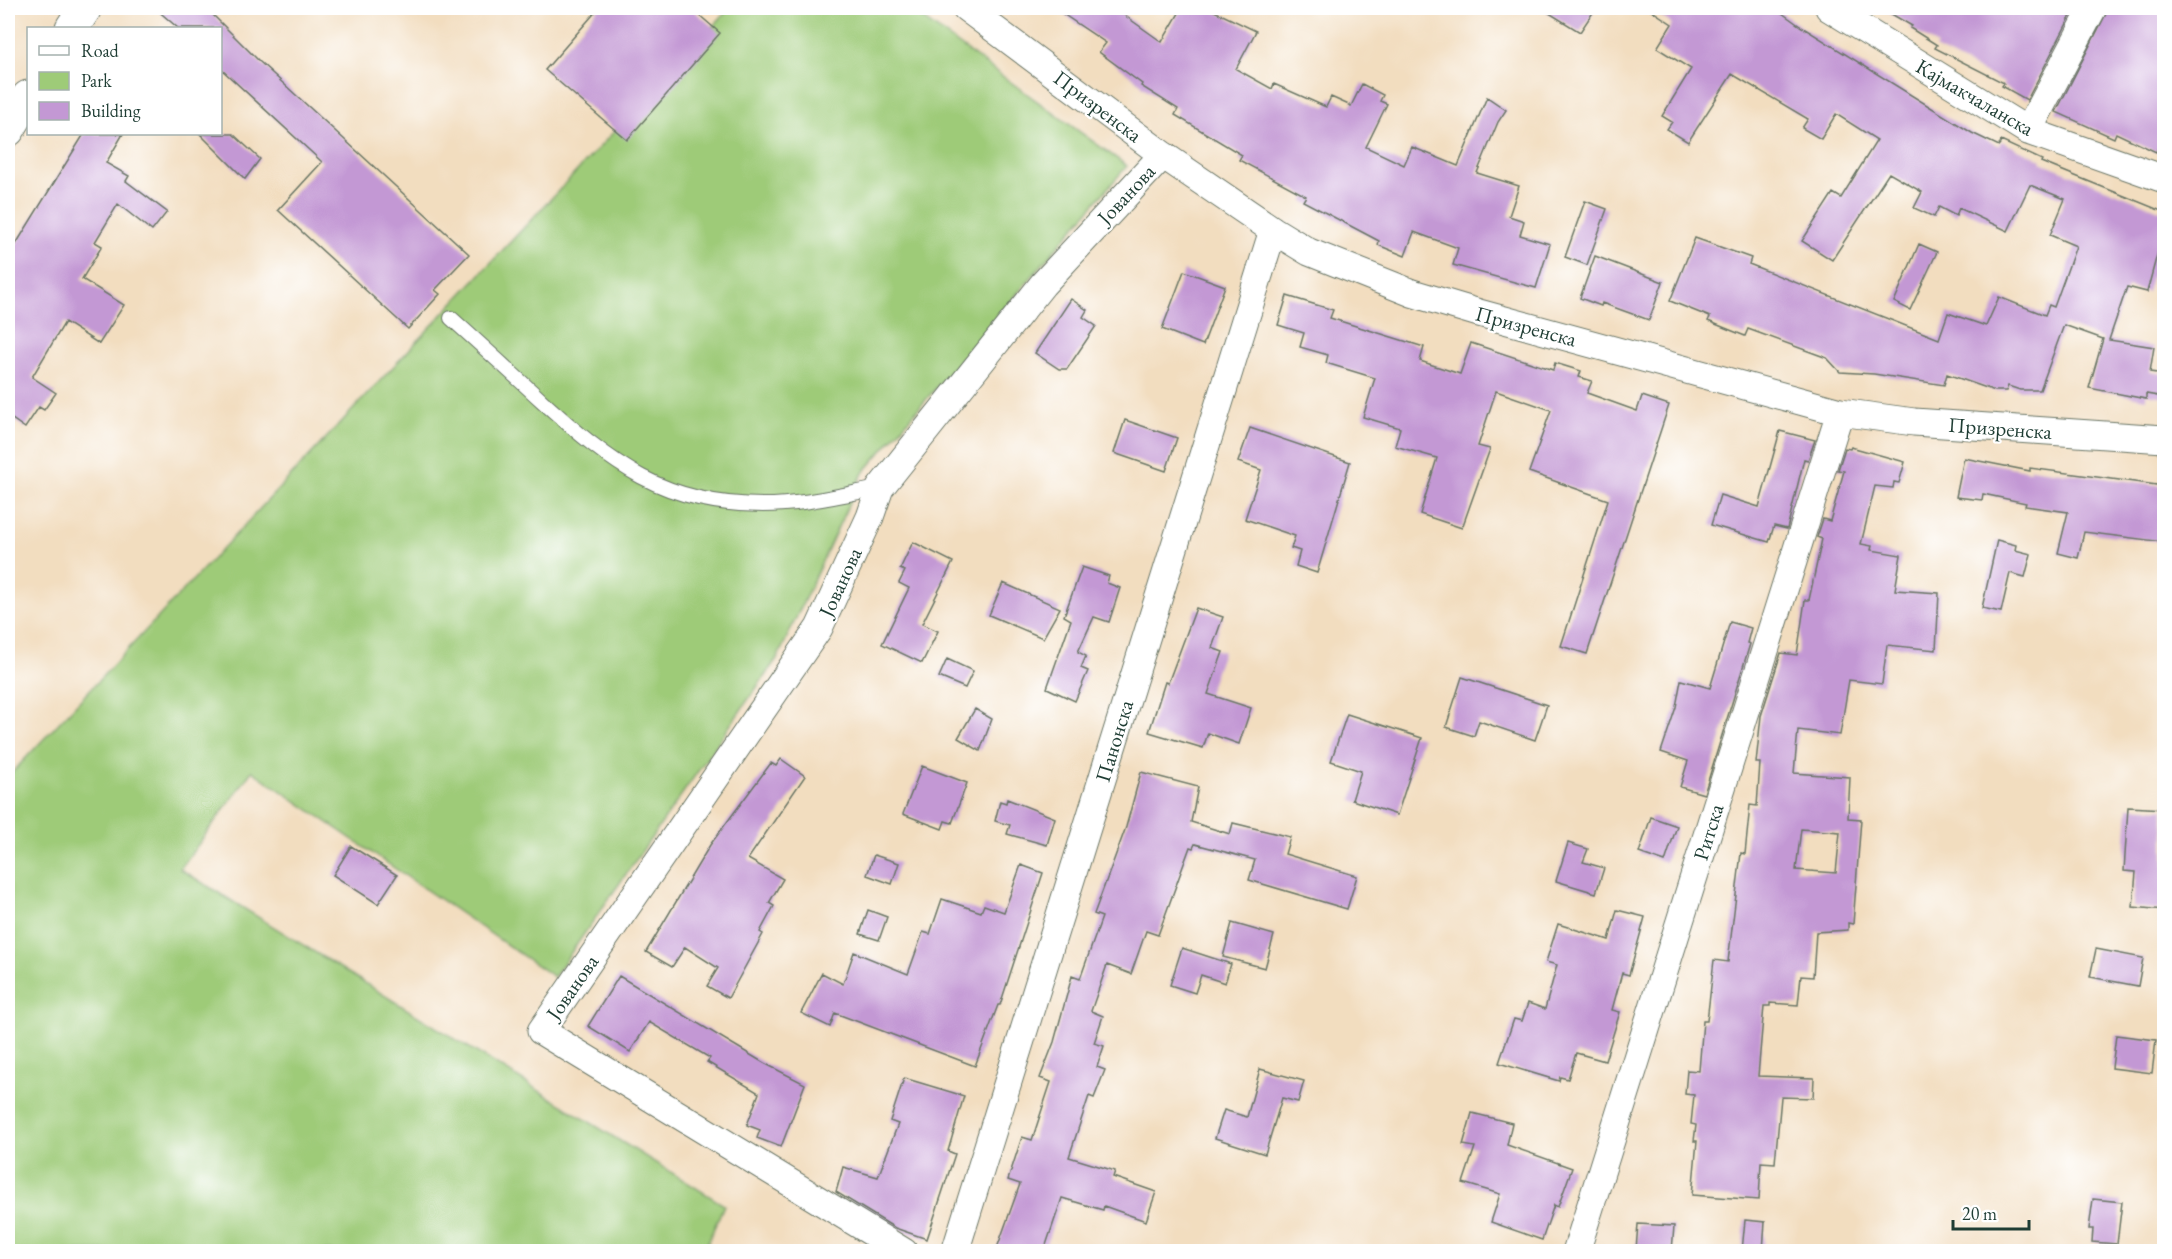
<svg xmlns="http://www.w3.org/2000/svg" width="2172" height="1259" viewBox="0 0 2172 1259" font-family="'EB Garamond',serif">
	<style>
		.green { fill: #9ecb78; stroke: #5e8456; stroke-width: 1.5 }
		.building { fill: #c398d4; fill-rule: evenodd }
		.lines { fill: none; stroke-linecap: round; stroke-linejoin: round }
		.lane-casing { stroke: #697565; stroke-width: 16 }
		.street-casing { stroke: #697565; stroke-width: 29 }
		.secondary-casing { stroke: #697565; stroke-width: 35 }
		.lane { stroke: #fff; stroke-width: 14 }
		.street { stroke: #fff; stroke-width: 27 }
		.secondary { stroke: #fff; stroke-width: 33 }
		.labels { text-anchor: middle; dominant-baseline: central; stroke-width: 4.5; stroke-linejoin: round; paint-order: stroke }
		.street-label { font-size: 21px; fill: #1f3d34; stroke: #fff }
	</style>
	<rect width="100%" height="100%" fill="#fff"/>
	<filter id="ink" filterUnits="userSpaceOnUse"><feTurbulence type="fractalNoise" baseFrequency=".0167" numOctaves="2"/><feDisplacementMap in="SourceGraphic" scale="12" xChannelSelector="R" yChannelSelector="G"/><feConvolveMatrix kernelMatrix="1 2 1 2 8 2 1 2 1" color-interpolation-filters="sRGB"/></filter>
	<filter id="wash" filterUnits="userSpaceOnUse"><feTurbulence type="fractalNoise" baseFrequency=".008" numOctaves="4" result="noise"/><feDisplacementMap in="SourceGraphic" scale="24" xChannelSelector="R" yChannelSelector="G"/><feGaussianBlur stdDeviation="1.35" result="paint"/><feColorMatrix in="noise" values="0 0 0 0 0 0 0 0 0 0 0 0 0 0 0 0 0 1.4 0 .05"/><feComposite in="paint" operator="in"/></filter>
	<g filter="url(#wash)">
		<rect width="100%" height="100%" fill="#f2ddbf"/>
		<path class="green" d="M730,8H908L1127,166L863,473L778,657L554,977L252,771L180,869L724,1205L704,1251H8V777Z"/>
		<g id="blocks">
			<path class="building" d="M155,8H206L260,62L469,254L435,290L440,294L408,329L278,210L322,162L220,68V28H178Z
				M599,8H691L720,33L627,140L545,70Z
				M1054,8H1114L1162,42L1182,8H1208L1256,31L1236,69L1272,89L1274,84L1326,107L1331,97L1351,106L1362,84L1383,95L1380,101L1387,104L1366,147L1404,165L1412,147L1458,166L1487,97L1506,110L1498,122L1477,173L1519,186L1509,216L1524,221L1520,235L1550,244L1536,288L1453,265L1458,248L1414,232L1405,256L1378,245L1379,241L1303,201L1306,196L1239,160L1242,155L1175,115L1178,109L1141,86L1142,84L1099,52L1106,43Z
				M1541,8H1596L1580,32Z
				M1648,8H1775L1800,26L1972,133L1999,146L2001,141L2042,160L2041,162L2164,212V253L2158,251L2147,292L2127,287L2109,340L2154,347L2150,372L2164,374V397L2146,394V399L2089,388L2103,339L2064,325L2040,390H2020L2008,386L2006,391H1995L1947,374L1944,385L1874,374L1840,372L1827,358L1748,329L1745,336L1708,321L1710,317L1670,301L1695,238L1751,258L1749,264L1939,339L1948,313L1986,326L1999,297L2045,315L2049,305L2054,307L2076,246L2050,235L2065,199L2030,185L2008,231L1959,208L1956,216L1939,207L1934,217L1914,208L1922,192L1889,173L1832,260L1802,241L1833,193L1841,198L1877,140L1836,114L1821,139L1802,128L1808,119L1732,74L1688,142L1667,129L1672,122L1662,116L1691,69L1657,48L1672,24Z
				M1881,8H2075L2027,100L2002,86L2004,83L1935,48L1937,45L1910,28L1912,26Z
				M2109,8H2164V134L2156,152L2116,133L2114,138L2056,112Z
				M84,134H123L106,163L129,176L126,181L167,212L152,231L118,204L95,242L102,246L82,279L124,305L99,344L65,322L32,377L56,393L44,410L39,407L25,428L8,416V257Z
				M200,134H233L260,159L245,179Z
				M1585,201L1607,209L1587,265L1565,257Z
				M1919,244L1937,252L1910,310L1894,302Z
				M1595,256L1663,282L1649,320L1602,303L1601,306L1580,298Z
				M1184,271L1225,286L1203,345L1162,329Z
				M1287,296L1333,310L1330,318L1424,347L1420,361L1460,374L1471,343L1553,370L1555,363L1581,371L1579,377L1592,381L1587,393L1637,411L1642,396L1669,405L1587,654L1561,646L1608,500L1529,472L1551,410L1496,391L1478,446L1490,449L1462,528L1420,514L1437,458L1395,446L1400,428L1363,417L1375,378L1326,363L1328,355L1300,347L1304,333L1278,325Z
				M1071,299L1087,310L1083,317L1096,326L1067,369H1059L1035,353Z
				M1125,420L1177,438L1166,471L1114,453Z
				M1250,428L1350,462L1317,573L1296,566L1300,551L1291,548L1295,536L1245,519L1261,470L1238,462Z
				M1780,431L1815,440L1808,460L1804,459L1787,529L1774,526L1769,542L1711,525L1720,495L1759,507Z
				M1851,447L1905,462L1899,483L1894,482L1893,488L1875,486L1861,544L1872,546L1871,550L1901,555L1895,590L1939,593L1936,650L1887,645L1882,684L1849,680L1840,735L1798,730L1794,773L1850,777L1848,818L1861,819L1853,924L1848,923V930L1816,932L1813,977L1801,976L1798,1005L1770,1003V1006H1764L1758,1076L1814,1078L1813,1098L1781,1097L1775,1163L1761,1162L1759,1200L1692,1195L1697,1141H1694L1696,1125L1691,1124L1694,1095L1685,1094L1687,1070L1699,1071L1703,1021H1707L1714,960L1728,962L1741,853L1745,854L1750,805L1757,806L1760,763H1756L1761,716L1781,653L1797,655L1805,600H1809L1822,539L1817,537L1823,519L1830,521L1844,471L1838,470L1845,448L1850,449ZM1801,829L1840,832L1836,873L1796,870Z
				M1964,458L2030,471V468L2164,486V542L2084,532L2078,558L2058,553L2068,512L2025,506L2026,503L1983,494L1982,500L1956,497Z
				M1997,540L2016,545L2015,550L2031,554L2025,577L2010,573L2001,612L1982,608Z
				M913,542L953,562L922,624L938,631L922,663L882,644L909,588L899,583L905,571L900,569Z
				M1082,567L1109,576L1107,583L1120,588L1109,622L1094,617L1078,652L1086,656L1081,668L1088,671L1075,701L1047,688L1071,620L1064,616Z
				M1003,583L1060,608L1043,638L989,615Z
				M1196,608L1223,617L1212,648L1223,652L1208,694L1251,708L1239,744L1208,733L1203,748L1149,732L1165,682L1168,683Z
				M1730,622L1751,628L1747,643L1750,644L1704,794L1680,787L1688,761L1661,752L1676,707L1681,680L1710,688Z
				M947,659L973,671L965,688L939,677Z
				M1462,677L1547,705L1535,740L1479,721L1474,736L1446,727Z
				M975,709L992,719L980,751L958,738Z
				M1347,714L1422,738L1397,815L1352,800L1361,771L1331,761Z
				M781,759L805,776L748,859L783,879L769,903L774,906L760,932L763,934L728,998L707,986L718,968L685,947L672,967L646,952L710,845L771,763L776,766Z
				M922,766L967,783L952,823L945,821L942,829L903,814Z
				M1141,772L1198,787L1191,822L1230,834L1233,823L1290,837L1285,854L1357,876L1347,909L1249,880L1255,860L1195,844L1193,848L1190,847L1158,935L1146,931L1131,974L1107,965L1091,1011L1103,1016L1094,1043L1104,1046L1097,1067L1105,1070L1094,1098L1089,1096L1069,1157L1115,1171L1113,1177L1156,1192L1146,1221L1104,1206L1103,1210L1062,1198L1044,1251H996L1020,1184L1008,1180L1022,1137L1032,1140L1051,1082L1040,1078L1054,1042L1072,976L1080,979L1102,917L1094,914L1126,827Z
				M1007,799L1055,818L1047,845L1007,834L1010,825L995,821L1000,801L1006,803Z
				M2128,807L2164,809V910L2133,907L2136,872L2124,871Z
				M1651,817L1677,826L1665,862L1639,853Z
				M1568,843L1588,849L1583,862L1604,868L1596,893L1556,881Z
				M351,846L397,875L378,904L333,875Z
				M874,855L899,863L892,884L867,875Z
				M1021,865L1043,873L1000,1005H998L975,1066L835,1013L830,1027L801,1013L822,973L843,984L854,952L908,974L923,932L930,934L942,899L981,912L984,905L1004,912Z
				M868,910L887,917L879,940L860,934Z
				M1617,910L1645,917L1629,975L1622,973L1612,1010L1620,1012L1605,1061L1576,1053L1568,1079L1560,1077L1559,1081L1499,1063L1514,1019L1522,1021L1528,1003L1545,1009L1557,965L1546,962L1558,924L1609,940Z
				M1232,923L1274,935L1265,968L1223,957Z
				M1182,948L1231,964L1225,983L1201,975L1195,993L1170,985Z
				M2096,949L2143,958L2138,986L2090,977Z
				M619,976L764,1063L805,1084L781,1147L757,1138L760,1130L747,1125L759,1093L707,1062L710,1058L649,1022L630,1052L588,1026Z
				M2116,1035L2156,1040L2152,1073L2112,1068Z
				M1260,1069L1304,1081L1298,1102L1282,1098L1265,1154L1215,1138L1224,1110L1247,1117Z
				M904,1078L964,1096L948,1151L955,1154L927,1239L895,1228L836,1192L843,1167L878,1177L898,1124L890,1121Z
				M1472,1113L1512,1123L1507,1145L1572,1168L1558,1207L1554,1205L1542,1240L1491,1222L1500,1194L1463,1183L1475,1147L1463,1145Z
				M2093,1199L2122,1202L2117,1244L2092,1242L2093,1229H2089Z
				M1745,1220L1765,1222L1763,1251H1742Z
				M1638,1224L1674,1226L1672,1251L1636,1250Z"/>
		</g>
	</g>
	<g filter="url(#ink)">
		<use href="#blocks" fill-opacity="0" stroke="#697565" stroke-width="1.5"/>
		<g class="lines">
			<defs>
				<path id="lane" d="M451,318C481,345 512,373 542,401C612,464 663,505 763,505C802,505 841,495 880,488"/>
				<path id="street" d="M966,8L1163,155L1273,230L1309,252L1412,293L1479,313L1840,412L1914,422L2164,439
					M1829,8L2028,131L2164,179
					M2028,131L2093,8
					M904,1252L541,1031L819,628L870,517L880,488L1043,284L1163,155
					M955,1252L1273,230
					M1576,1252L1840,412"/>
				<path id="secondary" d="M72,28L85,8
					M8,130L28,97"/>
			</defs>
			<use href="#lane" class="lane-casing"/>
			<use href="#street" class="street-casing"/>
			<use href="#secondary" class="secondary-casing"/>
			<use href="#lane" class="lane"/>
			<use href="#street" class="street"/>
			<use href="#secondary" class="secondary"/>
		</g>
	</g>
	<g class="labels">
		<g class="street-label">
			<text transform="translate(1975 97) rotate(30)">Кајмакчаланска</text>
			<text transform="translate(1098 106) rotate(37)">Призренска</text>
			<text transform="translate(1126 194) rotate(-47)">Јованова</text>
			<text transform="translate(1526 326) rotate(15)">Призренска</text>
			<text transform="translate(2000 428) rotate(4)">Призренска</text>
			<text transform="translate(840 582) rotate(-65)">Јованова</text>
			<text transform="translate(1114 741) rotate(-73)">Панонска</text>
			<text transform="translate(1708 832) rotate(-73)">Ритска</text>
			<text transform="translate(572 987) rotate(-55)">Јованова</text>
		</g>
	</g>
	<rect width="2172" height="1259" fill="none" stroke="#fff" stroke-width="30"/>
	<rect x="27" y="27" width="195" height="108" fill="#ffffff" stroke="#a5b1ae" stroke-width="1.5"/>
	<rect x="39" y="46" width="30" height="9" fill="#ffffff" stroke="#a5b1ae" stroke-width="1.5"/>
	<text x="81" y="57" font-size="18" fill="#1f3d34">Road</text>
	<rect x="39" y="72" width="30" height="18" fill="#9ecb78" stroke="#a5b1ae" stroke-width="1.5"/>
	<text x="81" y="87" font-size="18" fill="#1f3d34">Park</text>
	<rect x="39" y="102" width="30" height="18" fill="#c398d4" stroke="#a5b1ae" stroke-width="1.5"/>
	<text x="81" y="117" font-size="18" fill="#1f3d34">Building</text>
	<path d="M1953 1220v9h76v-9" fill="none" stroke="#1f3d34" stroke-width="3"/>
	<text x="1962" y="1220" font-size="18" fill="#1f3d34" stroke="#ffffff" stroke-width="4.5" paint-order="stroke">20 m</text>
</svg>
